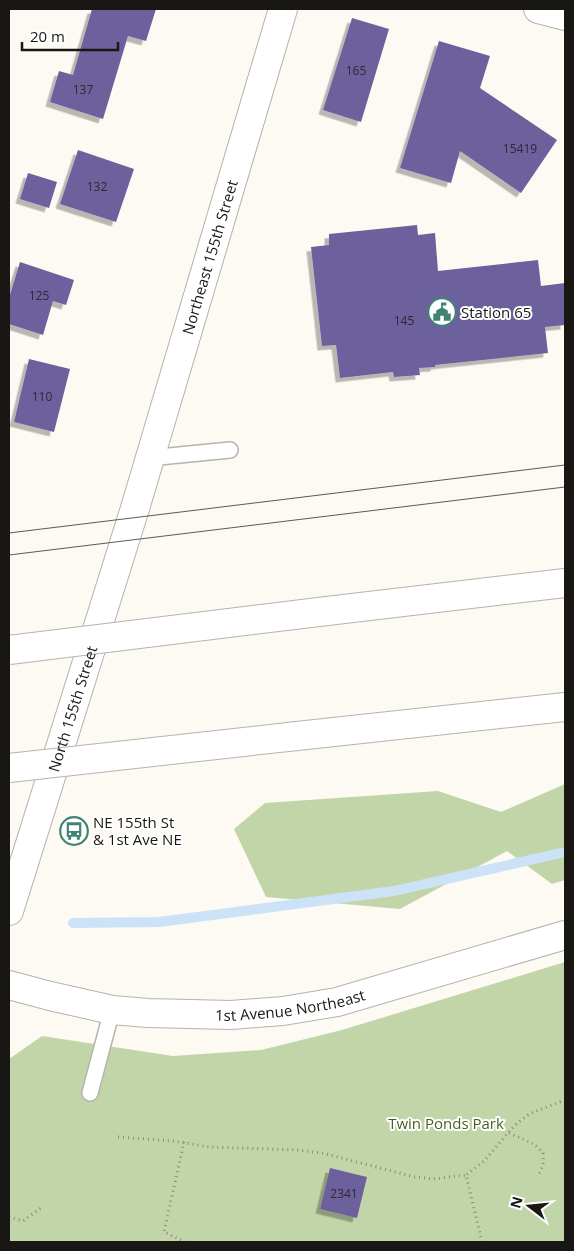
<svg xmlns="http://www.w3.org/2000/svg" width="574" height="1251" viewBox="0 0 574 1251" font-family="'Open Sans',sans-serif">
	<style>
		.green { fill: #c2d5a8 }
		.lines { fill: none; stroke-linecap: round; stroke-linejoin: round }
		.stream { stroke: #cce2f7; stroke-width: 10 }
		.building { fill: #6c619d; filter: url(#shadow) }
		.lane-casing { stroke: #b5b3ac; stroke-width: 18 }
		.street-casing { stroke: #b5b3ac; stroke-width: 30 }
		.secondary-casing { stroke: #b5b3ac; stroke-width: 30 }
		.highway-casing { stroke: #b5b3ac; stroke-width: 30 }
		.path { stroke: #8a8983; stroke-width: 3; stroke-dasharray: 1 4; stroke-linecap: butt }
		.lane { stroke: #fff; stroke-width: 15 }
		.street { stroke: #fff; stroke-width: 28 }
		.secondary { stroke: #fff; stroke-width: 28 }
		.highway { stroke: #fff; stroke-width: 28 }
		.tram { stroke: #5b5a55; stroke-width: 1 }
		.highway-bridge-casing { stroke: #b5b3ac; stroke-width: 30; stroke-linecap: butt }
		.highway-bridge { stroke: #fff; stroke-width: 28 }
		.labels { text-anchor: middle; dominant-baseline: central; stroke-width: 4; stroke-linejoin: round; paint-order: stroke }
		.number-label { font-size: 12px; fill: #2d2a36 }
		.street-label { font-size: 15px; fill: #181714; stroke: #fff }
		.poi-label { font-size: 15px; fill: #181714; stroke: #fff; text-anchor: start }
		.park-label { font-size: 15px; fill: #48601b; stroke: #fff }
	</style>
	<defs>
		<filter id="shadow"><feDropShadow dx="-4.5" dy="4.5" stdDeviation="0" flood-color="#0004"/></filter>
	</defs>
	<rect width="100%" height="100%" fill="#fcfaf2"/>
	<path class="green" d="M565,784V880L552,884L507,851L400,909L266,897L234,829L265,803L438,791L501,812Z
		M565,962V1242H9V1059L42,1036L173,1056L261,1050L342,1030Z"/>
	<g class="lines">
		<path class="stream" d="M73,923L159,922L394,891L565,852"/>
	</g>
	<path class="building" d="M92,9H156L146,41L128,36L103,119L50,102L59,71L73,75Z
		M352,18L389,29L361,122L323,110Z
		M439,41L490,56L480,88L557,140L521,193L460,151L451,183L400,168Z
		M78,150L134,169L116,222L60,204Z
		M28,173L57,182L49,208L20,199Z
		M417,225L418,235L435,233L438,271L538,260L541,286L565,283V325L545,327L548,353L435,365V367L419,368L420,375L394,377L393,372L340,378L336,345L322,346L311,247L329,245V234Z
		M20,262L74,280L66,305L53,301L43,335L9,324V298Z
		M29,359L70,369L54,432L14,422Z
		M330,1168L367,1177L357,1218L320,1209Z"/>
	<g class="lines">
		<defs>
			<path id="lane" d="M149,458L230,450
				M90,1093L112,1010"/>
			<path id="street" d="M538,9L565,16"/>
			<g id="secondary">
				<path id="s1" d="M9,911L136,505L283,9"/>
				<path id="s2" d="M9,985L50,996L112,1010L148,1013L231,1015L283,1011L337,1002L565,935"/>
			</g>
			<path id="highway" d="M327,611L565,583
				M297,736L565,707"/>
		</defs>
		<use href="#lane" class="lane-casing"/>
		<use href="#street" class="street-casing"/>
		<use href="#secondary" class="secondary-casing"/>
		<use href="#highway" class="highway-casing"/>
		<path class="path" d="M509,1133L534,1144L543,1153V1164L538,1177
			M118,1137L174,1141L209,1147L298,1150L322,1153L415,1177L433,1179L466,1175
			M184,1142L164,1232L185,1242
			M9,1217L23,1221L41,1208
			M482,1242L466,1175L484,1161L515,1125L529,1114L565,1100"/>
		<use href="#lane" class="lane"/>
		<use href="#street" class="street"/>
		<use href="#secondary" class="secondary"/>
		<use href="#highway" class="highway"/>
		<path class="tram" d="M9,533L565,465
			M9,555L565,487"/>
		<defs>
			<path id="highway-bridge" d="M9,650L327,611
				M9,768L297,736"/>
		</defs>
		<use href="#highway-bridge" class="highway-bridge-casing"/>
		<use href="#highway-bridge" class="highway-bridge"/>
	</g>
	<defs>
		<symbol id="civic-ring" viewBox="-11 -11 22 22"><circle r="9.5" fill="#fff" stroke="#418373" stroke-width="1.5"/><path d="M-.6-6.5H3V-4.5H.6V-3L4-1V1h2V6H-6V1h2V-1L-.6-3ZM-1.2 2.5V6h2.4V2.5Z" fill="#418373"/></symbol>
		<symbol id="bus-ring" viewBox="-11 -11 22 22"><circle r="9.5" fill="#fff" stroke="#418373" stroke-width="1.5"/><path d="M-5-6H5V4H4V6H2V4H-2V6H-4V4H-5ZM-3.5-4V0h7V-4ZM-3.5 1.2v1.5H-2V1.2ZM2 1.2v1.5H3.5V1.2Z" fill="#418373"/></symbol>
	</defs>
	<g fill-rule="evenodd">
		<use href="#civic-ring" x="426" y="296" width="32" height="32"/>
		<use href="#bus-ring" x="58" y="815" width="32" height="32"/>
	</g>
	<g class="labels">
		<g class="number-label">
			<text x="356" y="70">165</text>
			<text x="83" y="89">137</text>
			<text x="520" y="148">15419</text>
			<text x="97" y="186">132</text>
			<text x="39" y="295">125</text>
			<text x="404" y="320">145</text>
			<text x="42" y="396">110</text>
			<text x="344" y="1193">2341</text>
		</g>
		<g class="street-label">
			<text stroke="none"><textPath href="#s1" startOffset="684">Northeast 155th Street</textPath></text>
			<text stroke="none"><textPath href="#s1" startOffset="212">North 155th Street</textPath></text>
			<text stroke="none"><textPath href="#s2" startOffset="285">1st Avenue Northeast</textPath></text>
		</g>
		<g class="poi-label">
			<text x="461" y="312">Station 65</text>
			<text x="93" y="822">NE 155th St<tspan x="93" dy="17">&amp; 1st Ave NE</tspan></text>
		</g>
		<g class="park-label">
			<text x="446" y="1123">Twin Ponds Park</text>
		</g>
	</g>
	<rect width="574" height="1251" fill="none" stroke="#181714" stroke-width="20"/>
	<g transform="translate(529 1206) rotate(286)" stroke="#ffffff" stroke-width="4" paint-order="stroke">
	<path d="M0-4L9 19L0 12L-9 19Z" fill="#181714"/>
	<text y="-8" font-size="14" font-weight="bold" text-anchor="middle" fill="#181714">N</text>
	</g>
	<path d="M22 42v8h96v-8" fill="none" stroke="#181714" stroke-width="2.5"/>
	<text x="30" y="42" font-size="15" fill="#181714" stroke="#ffffff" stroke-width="4" paint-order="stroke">20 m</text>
</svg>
